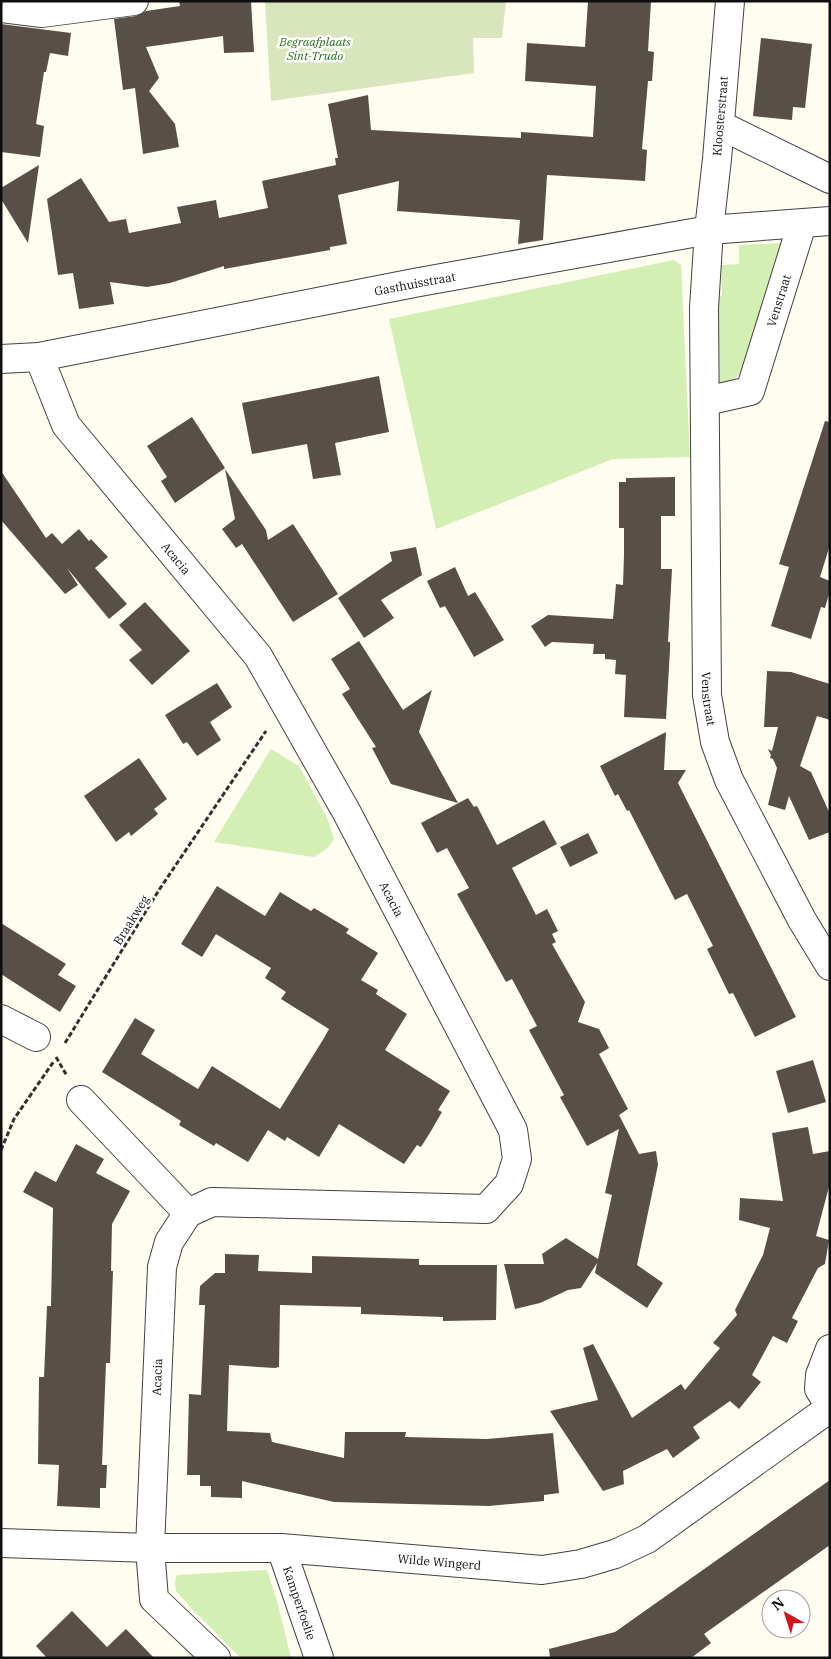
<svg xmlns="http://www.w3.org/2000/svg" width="831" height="1659" viewBox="0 0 831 1659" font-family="'IBM Plex Serif',serif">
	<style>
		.green { fill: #d3efb4 }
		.cemetery { fill: #d8e5bd }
		.building { fill: #594f49 }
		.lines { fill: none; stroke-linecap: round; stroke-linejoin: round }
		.minor-casing { stroke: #424242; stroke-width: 30 }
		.path { stroke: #313131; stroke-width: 3; stroke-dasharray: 5 2.5; stroke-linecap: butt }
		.minor { stroke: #fff; stroke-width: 28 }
		.labels { text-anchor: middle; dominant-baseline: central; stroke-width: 5; stroke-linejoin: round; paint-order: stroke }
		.park-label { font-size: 12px; font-style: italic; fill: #296e17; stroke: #fff }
		.street-label { font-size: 12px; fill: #0f0f0f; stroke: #fff }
	</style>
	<rect width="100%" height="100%" fill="#fffcf0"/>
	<path class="green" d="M783,243L744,368L732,383L715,385L713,295L722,296L721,265L739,264V245Z
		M674,260L681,265L690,457L613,459L436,529L389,319Z
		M271,749L299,766L327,818L334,839L328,848L314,857L214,842Z
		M267,1570L277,1601L291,1658H241L192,1609L176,1591L175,1581L177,1575Z"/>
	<path class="cemetery" d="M265,1H506L502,38H473L474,73L271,101Z"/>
	<path class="building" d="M179,1H251L254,52L224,53L223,36L146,47L159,78L149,91L175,124L179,147L143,154L135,88L123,90L114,19L136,16L146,11L180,6Z
		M588,1H651L648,51L654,52L652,81H648L642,149L647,150L645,181L547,175L543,240L518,244L520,220L397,211L399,181L338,195L347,244L330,247V250L224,269V266L170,283L147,287L110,282L114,304L79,309L73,273L58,275L47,199L81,178L109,222L126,219L129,233L181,223L177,207L216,200L219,218L268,208L262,181L336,165L335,158H338L328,104L368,95L371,130L521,138V132L593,137L596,86L525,81L527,43L585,47Z
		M1,24L71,33L68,56L50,53L46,72H44L36,124L44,126L40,157L1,152Z
		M761,38L812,44L805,108L793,107L792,120L753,116Z
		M39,165L28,243L1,199V188Z
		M379,376L389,432L335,443L341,475L313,479L307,444L252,454L242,403Z
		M192,417L225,468L175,503L161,481L167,477L147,446Z
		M825,421L830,422V545L820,577L830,581V591L825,608L821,607L811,639L771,626L789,567L779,564Z
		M225,469L266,530L268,540L293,524L338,594L293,622L242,544L236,548L222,529L235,519Z
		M1,471L46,538L52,533L62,544L79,529L89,541L91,539L108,557L95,568L127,604L109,619L67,568L78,585L65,594L1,520Z
		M675,477V516H661V569H672L668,642H670V650L666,719L624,717L626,675L615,674L616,660L605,659V654H593L594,644L552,642L545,647L531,626L548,615L613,619L616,584L623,585L624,555V528H619V482H626V478Z
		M416,547L422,575L381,600L394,618L364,638L338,598L392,561L390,552Z
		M455,567L468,596L475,592L504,640L474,657L445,606L440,608L427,581Z
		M145,602L190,651L152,685L129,660L142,650L119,625Z
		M359,641L403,710L432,690L419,732L458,803L391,784L372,748L376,747L342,694L350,689L331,659Z
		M767,671L791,672L830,684V720L817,716L800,766L811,772L830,814V832L809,840L789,796L785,810L768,805L777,768L773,759L770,758L771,755L768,749L772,751L778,727H764Z
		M217,683L232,707L210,722L221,740L197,756L187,742L183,744L165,715Z
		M666,732L664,770H686L678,783L796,1017L755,1037L733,993L729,994L707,949L713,946L687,894L675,900L629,810L627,811L618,794L615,796L600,766Z
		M139,758L167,799L154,809L158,814L131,836L129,832L116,842L84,796Z
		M468,798L474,807L477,806L497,845L544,820L557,844L512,868L536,915L547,909L558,931L552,934L556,942L552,944L585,1002L578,1022L599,1029L609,1048L599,1054L628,1109L619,1115L639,1154L656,1151L658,1165L637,1265L663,1283L647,1308L595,1273L597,1263L581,1288L568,1290L540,1303L515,1309L504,1264H544L542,1254L566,1238L598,1259L612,1195L605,1193L619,1129L587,1146L560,1097L564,1095L529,1030L537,1026L512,979L506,982L457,894L469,888L447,848L437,853L421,823Z
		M588,833L598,853L570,867L560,847Z
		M217,886L265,916L280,892L311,911L314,908L349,929L346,933L378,953L361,980L378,990L376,994L407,1014L385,1050L450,1091L438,1110L442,1112L431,1131L421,1147L417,1145L404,1164L339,1124L319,1157L287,1137L285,1141L268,1130L248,1162L216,1143L214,1146L179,1125L181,1121L102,1072L135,1018L155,1030L141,1054L198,1089L212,1066L280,1109L324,1038L329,1029L281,999L286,992L265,978L271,968L216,934L202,957L181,944Z
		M1,923L66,964L58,975L76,986L60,1012L1,974Z
		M813,1060L826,1102L788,1113L776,1071Z
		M808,1127L813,1154L830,1151V1183L816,1236L829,1240L825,1264L818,1268L792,1318L798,1321L787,1343L773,1336L752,1375L761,1382L739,1409L730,1401L693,1427L700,1438L673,1458L667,1449L623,1471L624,1484L603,1491L550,1411L598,1400L583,1348L593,1344L632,1418L681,1384L685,1390L720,1348L713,1343L737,1315L735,1310L763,1255L770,1228L739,1220L740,1198L783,1201L772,1133Z
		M76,1144L104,1159L96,1173L130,1191L112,1224L111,1271H113L110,1363H106L102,1465H107L106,1488H100V1508L57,1506L59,1465L38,1464L39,1377H44L47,1306H51L53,1208L23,1192L35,1171L56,1182Z
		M225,1254L259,1255L258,1271L312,1273V1256L419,1259V1265H497L496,1320L443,1321V1317L361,1314V1307L280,1305L279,1367L275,1368L229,1365L227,1431L270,1433L272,1442L344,1458L345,1432H406L405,1437L487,1439L553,1433L559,1493L544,1495V1501L489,1506L334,1502L242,1481V1498L211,1497V1486H200V1475H187L189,1394L201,1395L205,1305H199L200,1286L215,1273H225Z
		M830,1480V1545L704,1634L711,1643L691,1658H550L549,1649L615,1632Z
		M72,1611L107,1647L126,1629L154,1658H47L36,1646Z"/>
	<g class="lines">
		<defs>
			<g id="minor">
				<path id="s1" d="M730,1L717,159L709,230L704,308L707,695L715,742L729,780L802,920L830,966"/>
				<path d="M1,8L42,13L134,1"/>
				<path d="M720,125L830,179"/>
				<path id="s2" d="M39,357L66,425L258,656L346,811L513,1130L517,1159L509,1184L486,1209L212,1202L188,1213L169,1242L162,1267L150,1548L154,1599L216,1658"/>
				<path id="s3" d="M1,359L39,357L414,283L709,230L830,221"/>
				<path id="s4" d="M706,401L750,391L802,224"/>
				<path d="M1,1019L36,1037"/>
				<path d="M81,1100L188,1213"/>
				<path d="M830,1349L820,1375L819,1389L830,1406"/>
				<path id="s5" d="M1,1543L150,1548H281L542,1570L581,1564L615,1554L647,1539L830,1408"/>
				<path id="s6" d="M281,1548L319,1658"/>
			</g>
		</defs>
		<use href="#minor" class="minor-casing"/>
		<path class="path" d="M65,1043L159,890L266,731
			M56,1057L67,1076
			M1,1150L14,1119L54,1061"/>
		<use href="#minor" class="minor"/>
	</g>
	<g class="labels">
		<g class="park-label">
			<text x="315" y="41">Begraafplaats<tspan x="315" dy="14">Sint-Trudo</tspan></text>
		</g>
		<g class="street-label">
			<text transform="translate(720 116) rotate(-85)">Kloosterstraat</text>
			<text stroke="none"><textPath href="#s3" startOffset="421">Gasthuisstraat</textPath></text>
			<text stroke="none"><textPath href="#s4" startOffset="140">Venstraat</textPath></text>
			<text stroke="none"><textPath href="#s2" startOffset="246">Acacia</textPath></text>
			<text stroke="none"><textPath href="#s1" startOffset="699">Venstraat</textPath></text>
			<text stroke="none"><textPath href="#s2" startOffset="651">Acacia</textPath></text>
			<text transform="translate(131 920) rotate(-58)">Braakweg</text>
			<text transform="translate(157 1377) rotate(-88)">Acacia</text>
			<text stroke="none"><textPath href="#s5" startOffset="439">Wilde Wingerd</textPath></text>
			<text stroke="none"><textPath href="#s6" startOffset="58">Kamperfoelie</textPath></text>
		</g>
	</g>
	<rect width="831" height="1659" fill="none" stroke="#0f0f0f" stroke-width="5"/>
	<g transform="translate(786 1614) rotate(321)"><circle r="24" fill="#ffffff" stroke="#9f9f9f"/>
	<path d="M0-4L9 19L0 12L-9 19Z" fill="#cf161f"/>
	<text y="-8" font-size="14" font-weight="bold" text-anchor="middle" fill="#0f0f0f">N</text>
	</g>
</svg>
